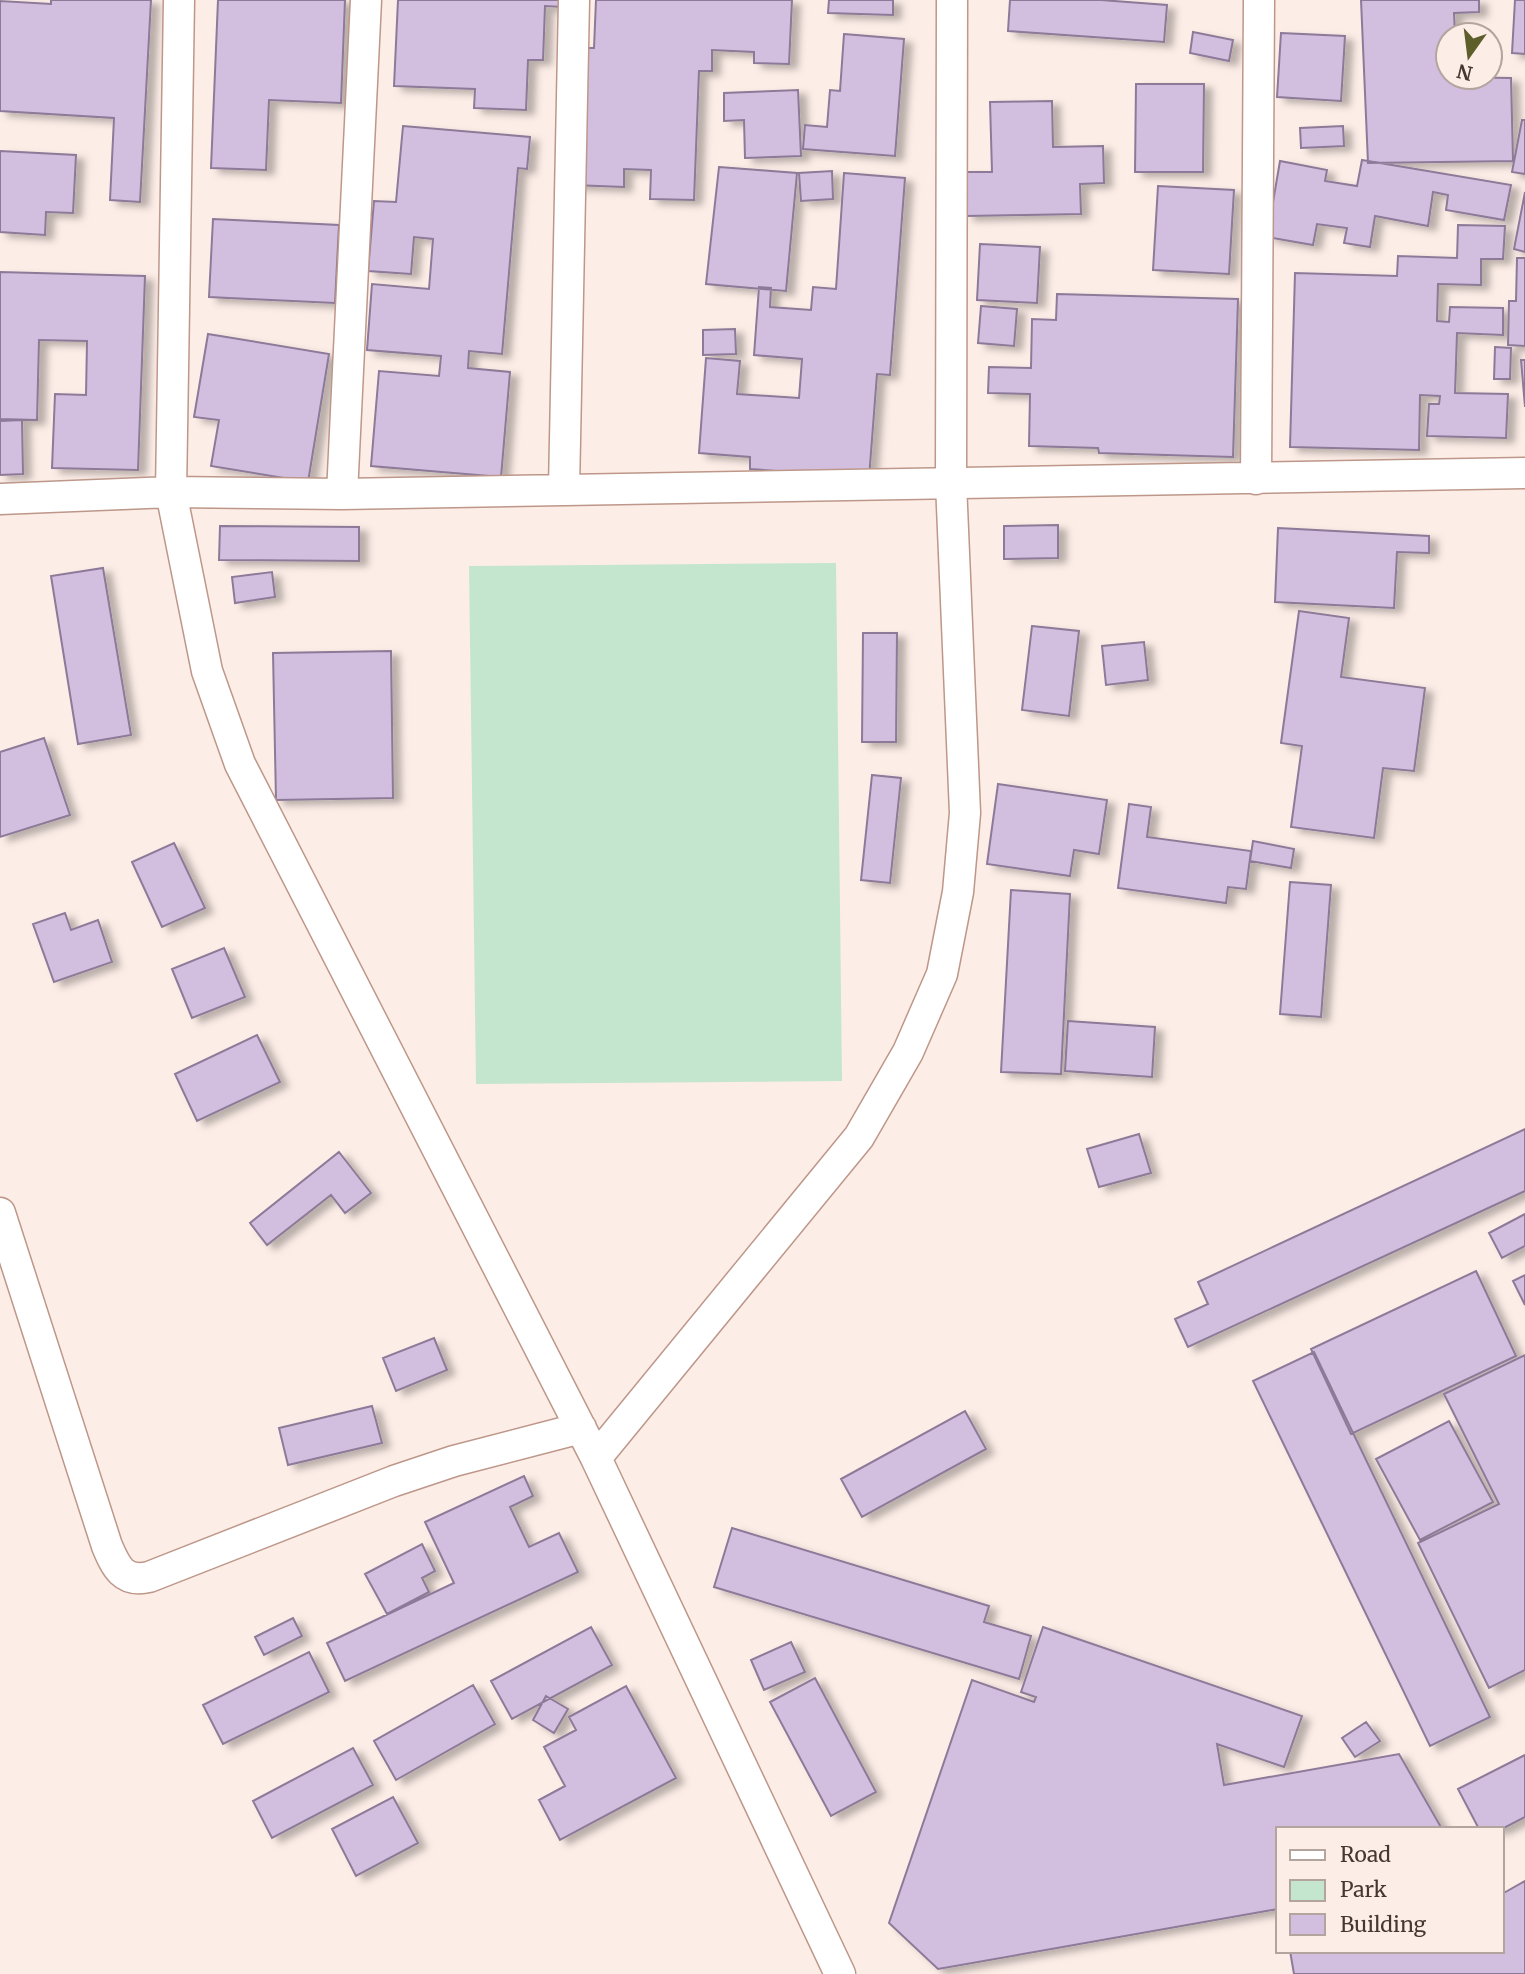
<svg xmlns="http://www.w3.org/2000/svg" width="1525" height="1974" viewBox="0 0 1525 1974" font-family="Merriweather,serif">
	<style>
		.green { fill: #c4e6cf }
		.building { fill: #d2bede; stroke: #8d7a98; stroke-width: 2; filter: url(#shadow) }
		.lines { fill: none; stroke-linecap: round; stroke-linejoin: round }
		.minor-casing { stroke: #bd9789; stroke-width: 33 }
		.minor { stroke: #fff; stroke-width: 30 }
	</style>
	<defs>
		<filter id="shadow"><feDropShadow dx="8" dy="4.5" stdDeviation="3.5" flood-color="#0004"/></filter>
	</defs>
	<rect width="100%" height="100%" fill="#fdede7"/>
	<path class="green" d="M836,563L842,1081L476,1084L469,566Z"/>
	<path class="building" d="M51,0H151L140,202L110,200L114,118L0,111V1L51,4Z
		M218,0H345L341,103L269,100L266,170L211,168Z
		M398,0H564L563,7L545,6L543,60H528L526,110L474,108L475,89L394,86Z
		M596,0H792L789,64L754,63V52L712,50V71H699L694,200L650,199L651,170L624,169V187L573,185L577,48H594Z
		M829,0H893V15L828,13Z
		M1010,0H1101L1167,5L1164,42L1008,31Z
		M1361,0H1479V12L1454,13L1455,35H1448V77L1511,78L1513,161L1368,163Z
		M1515,0H1525V54L1512,53Z
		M1193,32L1233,40L1229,61L1190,53Z
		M1281,33L1345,36L1341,101L1277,97Z
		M844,34L904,39L895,156L803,149L805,125L827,127L830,90L840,91Z
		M1136,84H1204L1203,172H1135Z
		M798,90L801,156L745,158L744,120L724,121V93Z
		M1052,101L1053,147L1103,146L1104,183L1080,184L1081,214L966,216L965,172H992L990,102Z
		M1522,120H1525V174L1512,172Z
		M403,126L530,137L527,169L518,168L502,354L469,351L468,368L510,372L501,477L371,466L379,371L439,376L441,356L367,350L372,284L429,289L433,239L414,237L411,274L368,271L374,201L396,202Z
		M1343,126L1344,146L1301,148L1300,128Z
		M0,151L76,155L73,213L46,212L45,235L0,232Z
		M1362,160L1511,185L1504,220L1446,210L1448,195L1433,192L1428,226L1375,216L1370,247L1344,243L1347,228L1317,224L1313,245L1267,237L1280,161L1327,170L1325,181L1357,186Z
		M719,167L797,173L786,291L706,284Z
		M832,171L833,199L801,201L799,173Z
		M844,173L905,178L890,375L877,374L869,478L750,469V457L699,453L706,358L740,361L737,394L799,398L802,359L754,355L759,287L771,288L770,307L811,310L813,287L836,289Z
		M1158,186L1234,190L1229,274L1153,270Z
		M1525,192V252L1514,249Z
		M213,219L339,225L335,303L209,297Z
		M1458,225L1505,226L1503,259H1481V285L1438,284L1437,321L1449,322L1450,307L1503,308V335L1457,333L1455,393L1508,394L1506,438L1427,436L1429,404H1439L1440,396L1420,395L1419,450L1290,447L1295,273L1397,276L1398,256L1457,258Z
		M980,244L1040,247L1037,303L977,300Z
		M1517,258H1525V346L1508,345L1509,301H1516Z
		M0,272L145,276L138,470L52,468L55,394L86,395L87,341L39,340L37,420L0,419Z
		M1057,294L1238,299L1233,457L1099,453L1098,448L1029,446L1030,394L988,393L989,367L1031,368L1032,319L1056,320Z
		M981,306L1017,309L1014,346L978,343Z
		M735,329L736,354L703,355V330Z
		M208,334L329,354L308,482L211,466L219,420L194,417Z
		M1495,347L1511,348L1510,379H1494Z
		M1521,360H1525V407Z
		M22,420L23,474L0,475V421Z
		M1058,525V558L1004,559V526Z
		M220,526L359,527V561L219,560Z
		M1278,528L1429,536V553L1397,552L1394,608L1275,602Z
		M103,568L131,735L78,744L51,576Z
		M272,572L275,597L235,603L232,577Z
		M1299,611L1349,618L1341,677L1425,688L1414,771L1383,768L1374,838L1291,827L1302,746L1281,743Z
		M1032,626L1079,631L1069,716L1022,710Z
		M863,633H897L896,742H862Z
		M1144,642L1148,680L1106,685L1102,646Z
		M391,651L393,798L276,800L273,653Z
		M44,738L70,815L0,837V752Z
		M872,775L901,778L890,883L861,880Z
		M998,784L1107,800L1099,854L1074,850L1070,876L987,864Z
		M1129,804L1151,807L1147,837L1251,851L1246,889L1228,887L1226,903L1118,888Z
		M1253,841L1294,849L1291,868L1250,861Z
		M174,843L205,908L162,927L132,862Z
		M1290,882L1331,885L1321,1017L1280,1014Z
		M1011,890L1070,894L1061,1074L1001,1072Z
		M65,913L71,930L98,920L112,962L54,982L33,924Z
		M224,948L245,997L192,1018L172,969Z
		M1068,1021L1155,1027L1152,1077L1065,1071Z
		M257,1035L280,1082L197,1121L175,1074Z
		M1525,1129V1191L1188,1347L1175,1319L1208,1304L1198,1282Z
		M1139,1134L1151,1173L1099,1187L1087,1149Z
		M339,1152L371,1193L345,1213L331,1195L267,1245L250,1223Z
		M1525,1214V1246L1502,1258L1489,1233Z
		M1476,1271L1516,1356L1351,1434L1311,1349Z
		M1525,1275V1305L1513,1281Z
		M434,1338L447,1370L396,1391L383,1358Z
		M1314,1352L1490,1717L1430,1746L1253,1381Z
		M1525,1355V1670L1489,1688L1418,1543L1499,1504L1444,1394Z
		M372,1406L382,1443L288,1465L279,1428Z
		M965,1411L986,1449L862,1517L841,1479Z
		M1449,1421L1493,1502L1420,1540L1376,1459Z
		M524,1476L533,1496L510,1507L529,1547L559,1533L578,1572L345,1681L327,1643L454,1583L425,1522Z
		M732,1528L989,1606L984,1622L1031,1636L1019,1679L714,1587Z
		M422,1544L435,1571L422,1578L429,1592L387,1614L365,1574Z
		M293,1618L302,1636L264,1655L255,1637Z
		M591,1627L612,1665L512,1719L491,1681Z
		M1043,1627L1302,1716L1284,1767L1217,1744L1224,1785L1399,1754L1442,1829H1278V1909L938,1969L889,1923L972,1680L1034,1702L1036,1697L1021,1692Z
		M791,1642L805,1672L764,1690L751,1660Z
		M309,1652L329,1692L223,1744L203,1705Z
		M815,1678L876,1792L831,1816L770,1702Z
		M473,1685L495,1724L396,1780L374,1741Z
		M626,1686L676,1778L560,1840L539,1800L565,1786L544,1747L576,1730L569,1717Z
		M546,1696L568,1709L554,1733L533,1720Z
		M1366,1722L1380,1741L1355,1757L1342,1738Z
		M353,1748L373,1785L272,1838L253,1801Z
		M1525,1755V1817L1502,1829H1479L1458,1789Z
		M393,1797L418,1843L356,1876L332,1829Z
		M1525,1881V1974H1294L1290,1951H1502V1894Z"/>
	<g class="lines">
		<defs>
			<path id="minor" d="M179,0L171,492L207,671L240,764L596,1458L840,1974
				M1256,479L1259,0
				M564,489L574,0
				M342,494L366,0
				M0,499L171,492L342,494L1525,473
				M0,1213L107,1546C116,1567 123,1583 149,1577L394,1481L454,1461L581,1428
				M596,1458L859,1137L908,1052L942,974L958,892L965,813L951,483L952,0"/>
		</defs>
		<use href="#minor" class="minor-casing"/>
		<use href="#minor" class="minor"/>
	</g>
	<rect x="1276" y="1827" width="228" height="126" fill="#fdede7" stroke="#b4a49e" stroke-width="2"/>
	<rect x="1290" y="1850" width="35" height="10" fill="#ffffff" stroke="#b4a49e" stroke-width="2"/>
	<text x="1340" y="1862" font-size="21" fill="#473731">Road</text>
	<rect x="1290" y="1880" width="35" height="21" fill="#c4e6cf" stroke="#b4a49e" stroke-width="2"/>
	<text x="1340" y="1897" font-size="21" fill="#473731">Park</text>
	<rect x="1290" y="1914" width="35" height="21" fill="#d2bede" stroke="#b4a49e" stroke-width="2"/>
	<text x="1340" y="1932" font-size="21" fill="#473731">Building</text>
	<g transform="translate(1469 56) rotate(194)"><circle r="33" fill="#fdede7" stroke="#b4a49e" stroke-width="2"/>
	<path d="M0-5L12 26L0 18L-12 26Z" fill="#5e5e2a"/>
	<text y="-10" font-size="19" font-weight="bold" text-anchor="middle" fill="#473731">N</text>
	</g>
</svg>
